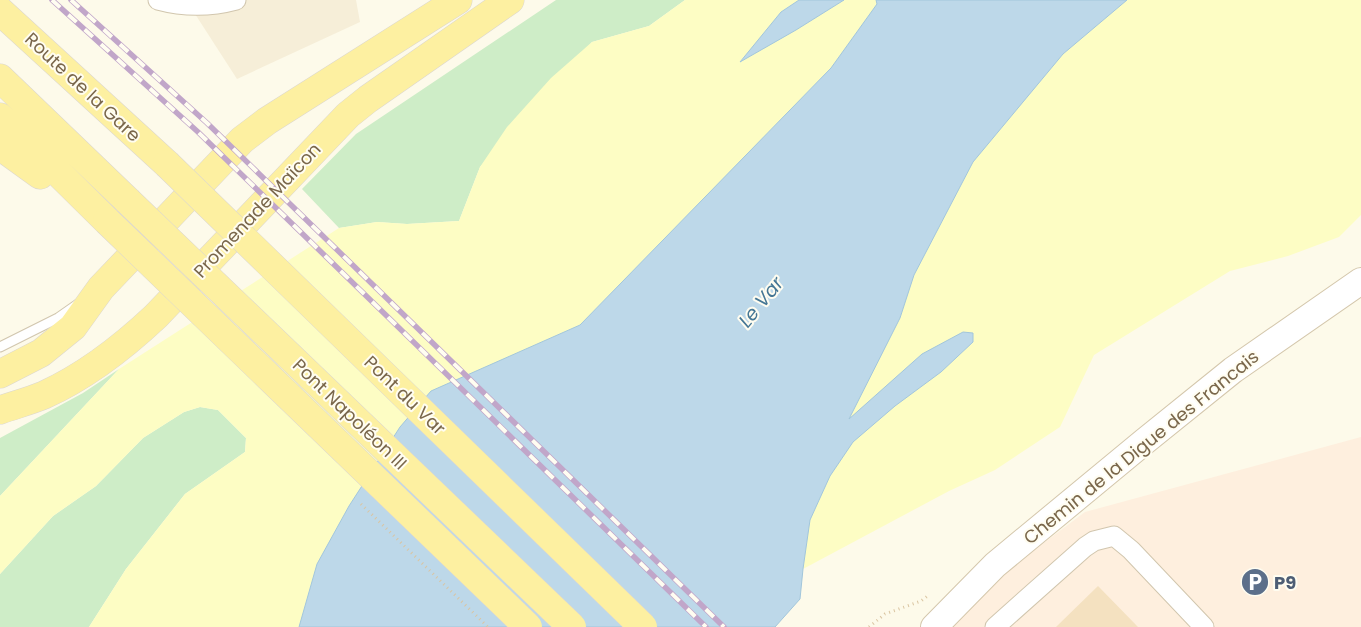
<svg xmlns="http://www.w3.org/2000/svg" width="1361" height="627" viewBox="0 0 1361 627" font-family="Poppins,sans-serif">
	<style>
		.residential { fill: #f6eed8 }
		.commercial { fill: #feefde }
		.green { fill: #ceedc7 }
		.sand { fill: #fdfdc4 }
		.water { fill: #bdd8e9; stroke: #a2c6db }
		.building { fill: #f4e1c0 }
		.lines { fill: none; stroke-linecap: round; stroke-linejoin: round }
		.service-casing { stroke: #d1c6ae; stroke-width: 11 }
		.minor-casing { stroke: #d1c6ae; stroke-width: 21 }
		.secondary-casing { stroke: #d4c7ac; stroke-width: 28 }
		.primary-casing { stroke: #dcd7d0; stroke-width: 29 }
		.path { stroke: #dac5a2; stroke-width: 3; stroke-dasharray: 1 4; stroke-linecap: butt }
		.service { stroke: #fff; stroke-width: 9 }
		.minor { stroke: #fff; stroke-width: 19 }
		.secondary { stroke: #fff; stroke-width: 26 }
		.primary { stroke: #fdf0a1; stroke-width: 28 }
		.rail-casing { stroke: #c1a6c9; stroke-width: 5.5 }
		.rail { stroke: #fffdf1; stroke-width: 4; stroke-dasharray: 11; stroke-linecap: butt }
		.primary-bridge-casing { stroke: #dcd7d0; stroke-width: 29; stroke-linecap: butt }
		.path-bridge { stroke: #dac5a2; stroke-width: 3; stroke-dasharray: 1 4; stroke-linecap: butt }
		.primary-bridge { stroke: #fdf0a1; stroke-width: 28 }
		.labels { text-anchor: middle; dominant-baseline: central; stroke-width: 4; stroke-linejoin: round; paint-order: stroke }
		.street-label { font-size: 18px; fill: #7a674b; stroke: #fffdf1 }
		.service-label { font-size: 18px; font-weight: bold; fill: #4e5e75; stroke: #fffdf1; text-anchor: start }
		.water-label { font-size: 19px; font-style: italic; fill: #467795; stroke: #fffdf1 }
	</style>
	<rect width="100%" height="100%" fill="#fdfaea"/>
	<path class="residential" d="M186,0H356L360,22L237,79Z"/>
	<path class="commercial" d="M1361,437V627H952L1001,575L1085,512Z"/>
	<path class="green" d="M556,0H685L649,26L592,42L480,167L459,221L407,224L377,222L339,228L302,189L356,134Z
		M119,369L0,496V438L83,393Z
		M200,407L218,410L246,438L245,452L185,494L126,569L89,627H0V574L53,516L96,486L143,438L184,412Z"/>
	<path class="sand" d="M685,0H799L781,12L796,30L844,0H876L877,4L831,68L580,325L512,356L400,427L349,506L317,564L299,627H89L126,569L185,494L245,452L246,438L218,410L200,407L184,412L143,438L96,486L53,516L0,574V496L119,369L339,228L377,222L407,224L459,221L480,167L507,127L551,78L592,42L649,26Z
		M1127,0H1361V215L1339,237L1288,256L1230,271L1094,355L1060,427L995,470L949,491L803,569L810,520L830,476L853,442L895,406L941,372L973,342L922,354L848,421L900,318L914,275L973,162L1063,54Z"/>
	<path class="water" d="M799,0H844L796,30L740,62L781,12Z
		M876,0H1127L1063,54L973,162L914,275L900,318L849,419L922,354L963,332L973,333V342L941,372L895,406L853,442L830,476L810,520L803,569L800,599L775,627H299L317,564L349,506L400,427L431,391L580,325L831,68L877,4Z"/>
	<path class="building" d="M1098,586L1138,627H1056Z"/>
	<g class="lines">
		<defs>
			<path id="service" d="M0,347L58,318L78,304"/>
			<path id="minor" d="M158,0C184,7 210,7 236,0
				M995,627L1085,547L1094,541L1114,536L1131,550L1204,627"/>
			<path id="secondary" d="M934,627L995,565L1145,441L1233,370L1361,281"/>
			<path id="primary" d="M0,11L167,164
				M0,78L128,201
				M0,117L23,138L107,221
				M0,146L40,175
				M0,374L41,353L73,327L101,288L242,140L267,121L458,0
				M0,410C14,405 30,401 44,395C86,376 122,348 156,316L348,115L368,99L510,0"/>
		</defs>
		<use href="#service" class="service-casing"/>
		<use href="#minor" class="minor-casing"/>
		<use href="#secondary" class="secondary-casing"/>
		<use href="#primary" class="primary-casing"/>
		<path class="path" d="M869,627L885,614L921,601L929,595"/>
		<use href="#service" class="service"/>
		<use href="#minor" class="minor"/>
		<use href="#secondary" class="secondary"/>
		<use href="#primary" class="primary"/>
		<defs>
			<path id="rail" d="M52,0L198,132L706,627
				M71,0L207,123L724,627"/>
		</defs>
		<use href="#rail" class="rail-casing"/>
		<use href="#rail" class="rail"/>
		<defs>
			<path id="primary-bridge" d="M167,164L643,627
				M128,201L572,627
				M107,221L528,627"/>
		</defs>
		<use href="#primary-bridge" class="primary-bridge-casing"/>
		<path class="path-bridge" d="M361,504L488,627"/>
		<use href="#primary-bridge" class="primary-bridge"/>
	</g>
	<defs>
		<symbol id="parking-disc" viewBox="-11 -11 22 22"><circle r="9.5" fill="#5c6f8a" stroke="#fffdf1"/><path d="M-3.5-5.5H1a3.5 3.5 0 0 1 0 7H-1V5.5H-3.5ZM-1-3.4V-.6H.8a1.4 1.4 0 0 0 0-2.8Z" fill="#fff"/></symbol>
	</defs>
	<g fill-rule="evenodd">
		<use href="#parking-disc" x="1239" y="566" width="32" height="32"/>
	</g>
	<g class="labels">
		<g class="street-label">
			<text transform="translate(83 87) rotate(43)">Route de la Gare</text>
			<text transform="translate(257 210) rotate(-47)">Promenade Maïcon</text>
			<text transform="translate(405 395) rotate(44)">Pont du Var</text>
			<text transform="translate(350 414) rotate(44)">Pont Napoléon III</text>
			<text transform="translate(1141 447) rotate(-39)">Chemin de la Digue des Francais</text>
		</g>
		<g class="service-label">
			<text x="1274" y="582">P9</text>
		</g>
		<g class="water-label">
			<text transform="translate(761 302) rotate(-51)">Le Var</text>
		</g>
	</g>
</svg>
